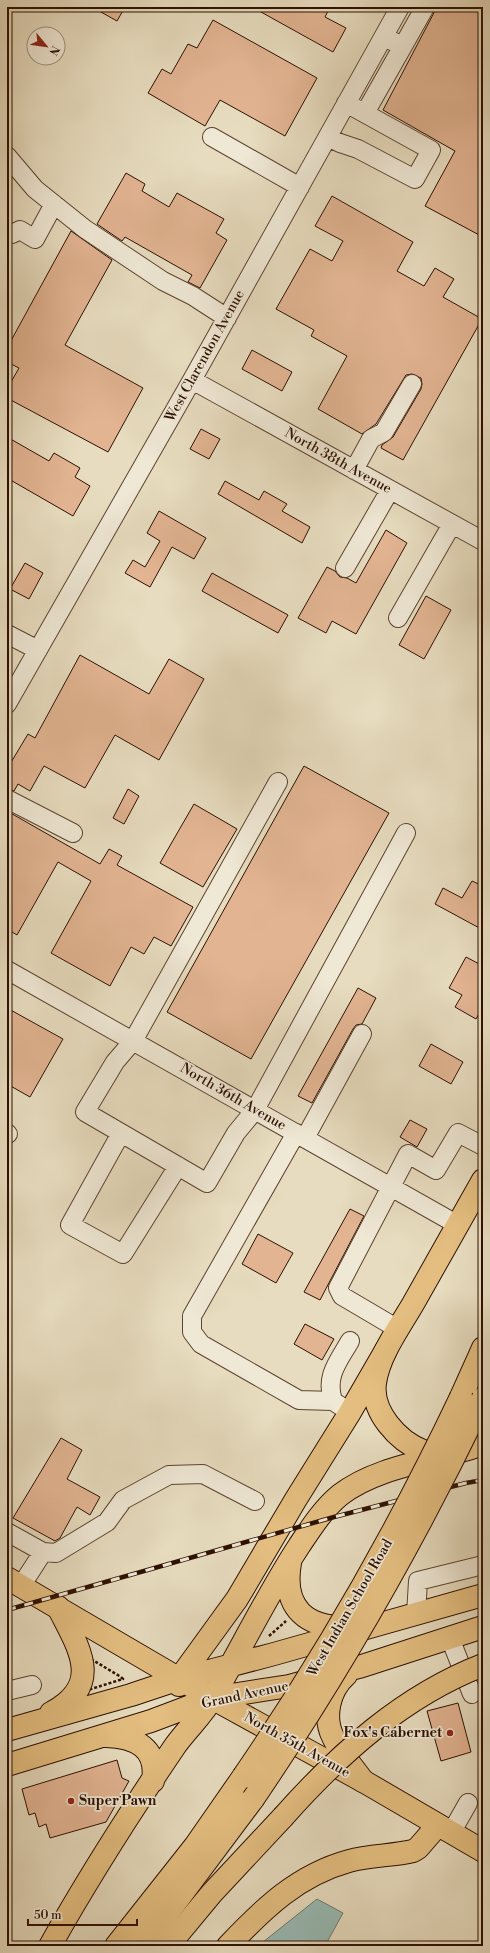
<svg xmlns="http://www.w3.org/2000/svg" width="490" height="1953" viewBox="0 0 490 1953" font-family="'Libre Bodoni',serif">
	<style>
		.water { fill: #97bbb5; stroke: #6d776d }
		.building { fill: #e2b492; stroke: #2d1001 }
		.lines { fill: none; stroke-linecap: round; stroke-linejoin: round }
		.minor-casing { stroke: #5c4330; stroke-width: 20 }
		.major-casing { stroke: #2d1001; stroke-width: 24 }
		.highway-casing { stroke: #2d1001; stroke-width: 24 }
		.path { stroke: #2d1001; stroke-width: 2.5; stroke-dasharray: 3 2; stroke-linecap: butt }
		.minor { stroke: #efe8d5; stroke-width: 18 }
		.major { stroke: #e4be80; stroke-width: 22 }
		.highway { stroke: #e4be80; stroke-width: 22 }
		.rail-casing { stroke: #2d1001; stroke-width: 4.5 }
		.rail { stroke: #efe8d5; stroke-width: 3; stroke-dasharray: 9; stroke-linecap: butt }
		.major-bridge-casing { stroke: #2d1001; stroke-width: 24; stroke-linecap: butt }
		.highway-bridge-casing { stroke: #2d1001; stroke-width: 24; stroke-linecap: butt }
		.major-bridge { stroke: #e4be80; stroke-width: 22 }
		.highway-bridge { stroke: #e4be80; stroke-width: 22 }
		.poi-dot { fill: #8f2418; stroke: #efe8d5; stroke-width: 1.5 }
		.labels { text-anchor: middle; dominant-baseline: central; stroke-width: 3.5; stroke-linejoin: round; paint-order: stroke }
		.street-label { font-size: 14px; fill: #2d1001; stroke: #efe8d5 }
		.poi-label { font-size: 14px; font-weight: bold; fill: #2d1001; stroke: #efe8d5; text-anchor: end }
	</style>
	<rect width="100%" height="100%" fill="#e7dcbf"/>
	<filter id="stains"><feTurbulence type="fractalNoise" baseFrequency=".005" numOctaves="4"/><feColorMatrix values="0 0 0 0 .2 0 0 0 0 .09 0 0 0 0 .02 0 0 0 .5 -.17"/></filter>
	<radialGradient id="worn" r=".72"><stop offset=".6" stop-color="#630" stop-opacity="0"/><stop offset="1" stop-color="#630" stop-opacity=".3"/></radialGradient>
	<path class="water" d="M317,1899L343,1913L325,1946H258Z"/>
	<path class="building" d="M92,7H125L117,21Z
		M252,7H330L325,17L346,28L333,52Z
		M437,7H474L483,12V237L425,206L455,151L383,110Z
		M213,20L317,78L285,136L220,100L205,126L148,93L162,69L171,74L188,44L197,48Z
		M126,173L145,184L142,191L169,207L177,193L224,219L216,233L227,240L200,288L188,282L192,275L125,237L122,241L97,224Z
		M332,196L413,242L397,271L424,286L435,268L454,279L443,297L482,319L403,460L381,448L382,445L393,437L421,389L422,384L421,378L412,374L406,375L376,424L362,434L318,409L347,356L311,336L314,330L276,309L310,249L332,261L343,241L315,226Z
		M71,231L112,260L65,345L143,388L108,452L7,398V389L19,368L7,362V348Z
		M252,350L292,372L282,391L242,369Z
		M201,429L220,439L209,459L190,449Z
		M7,437L49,461L54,453L80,468L75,477L90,486L73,516L7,478Z
		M225,481L259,500L264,491L287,504L282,511L310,527L302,543L218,494Z
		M159,511L206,538L194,559L172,547L150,587L125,573L133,560L145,567L160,541L147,533Z
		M386,530L407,543L356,634L332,621L326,633L298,618L327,567L335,571L340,577L347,578L356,583Z
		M25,563L43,573L29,599L10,589Z
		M212,573L288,615L278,633L202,591Z
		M426,596L451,610L424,659L399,645Z
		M80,655L149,694L169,659L204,679L159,760L115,735L85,788L44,766L30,791L18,784L14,791L7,789V769L28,734L35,738Z
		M304,766L389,813L251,1059L167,1012Z
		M128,789L139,796L124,824L113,818Z
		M194,804L237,829L203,887L160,863Z
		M7,811L100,864L109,849L122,856L117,865L193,907L171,946L154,937L144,954L131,947L110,986L51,953L91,881L58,862L17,935L7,929Z
		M472,881L483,886V930L435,904L443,888L462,898Z
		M466,957L483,966V1007L476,1019L455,1007L462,995L449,988Z
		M358,988L376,998L362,1024L356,1025L353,1029L312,1103L298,1096Z
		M7,1008L63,1039L30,1097L7,1084Z
		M431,1044L463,1062L451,1084L419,1066Z
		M410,1120L427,1129L417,1147L400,1137Z
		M350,1209L364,1216L320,1300L304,1292Z
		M258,1234L293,1253L276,1283L242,1264Z
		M305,1324L334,1339L322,1360L294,1344Z
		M61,1438L82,1450L67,1479L100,1497L90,1515L77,1507L60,1538L55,1541L13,1518Z
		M458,1703L471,1752L441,1761L427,1711Z
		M117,1760L122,1778L129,1781L106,1822L50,1838L46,1824L39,1827L35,1813L29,1815L22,1789Z"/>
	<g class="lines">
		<defs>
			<path id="minor" d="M392,41L403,46L425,7
				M365,113L403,46
				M212,137L300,187
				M328,137L340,143L358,149L415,179L431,150L346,103
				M7,156L35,189L85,229L163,281L193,296L227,318
				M7,232L12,234L20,230L35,239L54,204
				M192,380L483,541
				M354,470L371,439L384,432L412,384
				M345,568L390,490
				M398,618L452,524
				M7,634L38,650
				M7,704L192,380L400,7
				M278,782L133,1041L115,1062L85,1112L207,1183L236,1133L255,1110L406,833
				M7,799L73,833
				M7,970L458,1225
				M7,1133L8,1134
				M121,1133L70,1225L123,1254L178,1166
				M296,1133L192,1316V1332L201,1344L299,1400L333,1401
				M305,1138L362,1034
				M398,1329L342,1296L338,1288L408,1154L436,1170L458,1133L483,1146
				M342,1407L333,1401C325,1376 338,1362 350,1341
				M7,1532L43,1552L21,1586
				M43,1552L56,1553L107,1522L123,1500L169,1475L203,1474L255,1501
				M416,1615L418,1581L483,1565
				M450,1638L472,1694
				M7,1691L32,1685
				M451,1833L468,1803"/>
			<path id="major" d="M461,1397L483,1348
				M449,1455C440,1455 431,1455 423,1451C398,1441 371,1412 375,1383C379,1355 399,1328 413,1304C436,1263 460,1221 483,1180
				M7,1578L212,1698L363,1781L483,1851
				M116,1946L195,1846L243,1777
				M143,1946L253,1799
				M228,1946C264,1908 298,1875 349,1861C370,1855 392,1856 413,1851L418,1848L438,1825"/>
			<path id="highway" d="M290,1563C282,1609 307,1629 351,1627
				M346,1675C329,1690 323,1717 333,1737C340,1753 353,1767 363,1781
				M179,1685V1679L237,1599L296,1499L349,1414L386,1350
				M51,1713C105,1684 78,1647 58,1607
				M7,1730L131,1695L179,1679L274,1654L483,1595
				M106,1736C136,1737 158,1748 153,1781
				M7,1765L151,1721L212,1698L289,1686L359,1667L483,1627
				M50,1946C88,1878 131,1811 175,1746C187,1729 203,1715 213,1697C242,1647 267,1595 299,1546C311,1528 323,1509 340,1495C379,1465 437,1461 483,1444
				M168,1946L212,1893L283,1817"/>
		</defs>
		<use href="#minor" class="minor-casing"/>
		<use href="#major" class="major-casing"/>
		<use href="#highway" class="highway-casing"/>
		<path class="path" d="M269,1636L286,1621
			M91,1659L121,1677L123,1679L88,1690L91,1674Z"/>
		<use href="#minor" class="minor"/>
		<use href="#major" class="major"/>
		<use href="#highway" class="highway"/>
		<defs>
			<path id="rail" d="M7,1610L334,1517L466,1483L483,1480"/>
		</defs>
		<use href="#rail" class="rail-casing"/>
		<use href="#rail" class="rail"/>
		<defs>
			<path id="major-bridge" d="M243,1777C326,1656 398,1530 461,1397
				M253,1799C340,1671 416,1538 483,1398"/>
			<path id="highway-bridge" d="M283,1817C339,1754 403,1696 483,1665"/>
		</defs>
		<use href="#major-bridge" class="major-bridge-casing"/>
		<use href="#highway-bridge" class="highway-bridge-casing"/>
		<use href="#major-bridge" class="major-bridge"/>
		<use href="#highway-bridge" class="highway-bridge"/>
	</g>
	<g class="poi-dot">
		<circle cx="450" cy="1733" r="4"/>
		<circle cx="71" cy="1801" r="4"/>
	</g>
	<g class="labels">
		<g class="street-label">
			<text transform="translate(205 356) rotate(-61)">West Clarendon Avenue</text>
			<text transform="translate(338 461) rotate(29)">North 38th Avenue</text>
			<text transform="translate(233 1097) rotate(30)">North 36th Avenue</text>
			<text transform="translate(350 1608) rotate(-60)">West Indian School Road</text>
			<text transform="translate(245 1695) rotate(-12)">Grand Avenue</text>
			<text transform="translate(297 1745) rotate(29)">North 35th Avenue</text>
		</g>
		<g class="poi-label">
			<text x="442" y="1733">Fox's Cabernet</text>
			<text x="79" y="1801" text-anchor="start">Super Pawn</text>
		</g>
	</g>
	<rect width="490" height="1953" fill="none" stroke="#e7dcbf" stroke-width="24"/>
	<rect x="8" y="8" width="474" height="1937" fill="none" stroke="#2d1001" stroke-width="2"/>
	<rect x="12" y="12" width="466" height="1929" fill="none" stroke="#2d1001"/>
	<g transform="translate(46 46) rotate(119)"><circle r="19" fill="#efe8d5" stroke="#a19280"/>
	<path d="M0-3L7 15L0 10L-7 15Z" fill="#8f2418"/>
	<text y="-6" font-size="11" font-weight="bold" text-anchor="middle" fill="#2d1001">N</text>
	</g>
	<path d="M28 1919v6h109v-6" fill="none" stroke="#2d1001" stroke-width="2"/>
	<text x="34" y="1919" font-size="12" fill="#2d1001" stroke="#efe8d5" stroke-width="3" paint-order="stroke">50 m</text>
	<rect width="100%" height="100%" filter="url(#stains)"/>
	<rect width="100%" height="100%" fill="url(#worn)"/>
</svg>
